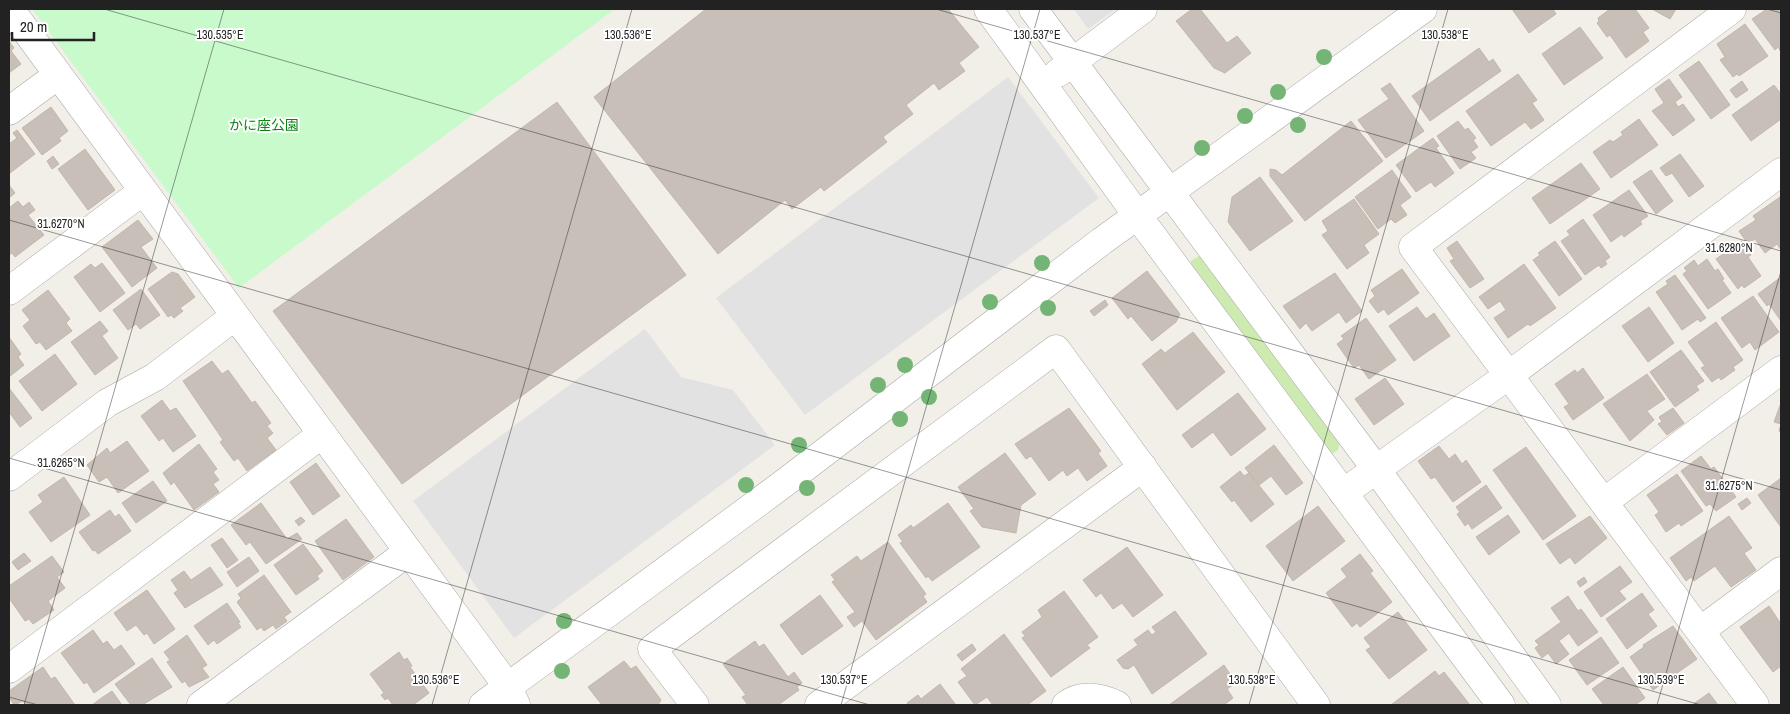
<svg xmlns="http://www.w3.org/2000/svg" width="1790" height="714" viewBox="0 0 1790 714" font-family="'Archivo Narrow','Noto Sans JP',sans-serif">
	<style>
		.grass { fill: #cdebb0 }
		.park { fill: #c8facc }
		.parking { fill: #e2e2e2 }
		.building { fill: #c7bfb8; stroke: #c4b6ab }
		.lines { fill: none; stroke-linecap: round; stroke-linejoin: round }
		.minor-casing { stroke: #a9a9a9; stroke-width: 29 }
		.minor { stroke: #fff; stroke-width: 28 }
		.tree { fill: #74b475 }
		.ticks { fill: none; stroke: #222; stroke-width: 1; stroke-opacity: 0.45 }
		.labels { text-anchor: middle; dominant-baseline: central; stroke-width: 4; stroke-linejoin: round; paint-order: stroke }
		.park-label { font-size: 14px; fill: #0c8416; stroke: #fff }
		.ticks-label { font-size: 12px; text-anchor: middle; fill: #222; stroke: #fff; stroke-width: 4; stroke-linejoin: round; paint-order: stroke }
	</style>
	<rect width="100%" height="100%" fill="#f2efe9"/>
	<path class="grass" d="M1199,256L1210,258L1341,437L1338,450L1332,454L1321,451L1189,272L1191,261Z"/>
	<path class="park" d="M32,9H615L239,288Z"/>
	<path class="parking" d="M1074,9H1116L1088,29Z
		M1008,77L1099,198L805,415L716,298Z
		M645,329L681,377L733,390L775,445L514,638L413,501Z"/>
	<path class="building" d="M706,9H948L979,47L959,63L965,71L939,90L934,83L906,105L913,114L883,137L887,142L824,191L821,187L792,209L785,200L718,254L594,97Z
		M1192,9H1200L1227,43L1237,36L1251,53L1225,73L1214,68L1176,21Z
		M1512,9H1553L1556,14L1529,33Z
		M1610,9H1635L1649,28L1643,32L1649,41L1626,58L1610,35L1607,37L1597,23L1599,21L1598,18Z
		M1652,9H1676L1670,19Z
		M1767,9H1781V52L1778,47L1775,50L1752,19Z
		M1745,24L1768,56L1739,76L1737,74L1733,77L1720,60L1725,57L1717,44Z
		M1580,27L1603,58L1564,85L1542,54Z
		M9,41L14,48L11,51L21,64L9,73Z
		M1479,48L1489,62L1493,59L1501,71L1430,121L1412,96Z
		M1699,61L1730,105L1711,119L1679,75Z
		M1518,74L1537,100L1532,103L1544,120L1531,129L1525,122L1491,146L1466,111Z
		M1669,79L1682,97L1675,102L1678,107L1683,104L1695,120L1673,136L1652,111L1664,103L1655,89Z
		M1742,81L1748,90L1736,98L1730,90Z
		M1390,83L1424,131L1386,158L1358,120L1389,99L1381,89Z
		M1774,85L1781,94V119L1751,141L1732,115Z
		M557,102L686,275L402,484L273,311Z
		M51,107L68,131L59,138L61,141L42,155L22,128Z
		M1639,119L1658,145L1611,178L1593,152L1610,140L1613,142L1623,135L1621,132Z
		M1351,121L1383,161L1305,221L1270,176V169L1276,170L1282,175Z
		M1458,121L1465,130L1468,128L1476,138L1473,140L1478,147L1471,152L1476,158L1460,169L1437,136Z
		M17,130L35,154L10,173L9,144L17,138L13,133Z
		M1433,138L1439,146L1436,148L1454,173L1435,187L1431,182L1416,192L1396,165Z
		M85,149L115,190L88,210L58,169Z
		M1680,154L1704,186L1689,197L1672,173L1666,176L1660,168Z
		M53,156L59,164L52,169L47,161Z
		M1581,163L1600,189L1550,224L1532,198Z
		M1392,170L1411,197L1400,205L1407,215L1395,223L1391,219L1378,229L1355,197Z
		M1651,170L1673,201L1656,214L1633,182Z
		M1260,177L1293,221L1250,251L1228,222L1232,197Z
		M9,185L15,193L9,198Z
		M1629,190L1648,216L1640,221L1642,224L1624,237L1622,234L1611,242L1593,215Z
		M1780,197L1781,250L1777,244L1765,253L1755,239L1748,244L1739,231L1756,220L1753,216Z
		M1354,199L1379,234L1364,245L1369,253L1347,269L1322,235L1328,231L1322,221Z
		M18,201L23,207L29,202L35,210L28,215L44,235L15,257L12,253L9,255V208Z
		M1583,219L1610,257L1605,261L1607,264L1601,268L1599,265L1585,275L1561,241L1570,235L1567,231Z
		M138,220L153,239L141,247L157,268L132,287L102,247Z
		M1457,241L1484,279L1470,288L1450,261L1454,259L1447,248Z
		M1555,241L1582,279L1559,296L1533,260L1540,255L1538,253Z
		M1742,241L1751,255L1748,257L1761,276L1744,288L1742,285L1738,289L1716,259Z
		M1707,259L1715,271L1718,269L1724,279L1722,280L1731,293L1708,309L1683,274L1687,271L1684,268L1694,260L1698,266Z
		M102,263L125,293L100,312L74,277L91,264L95,268Z
		M1524,264L1556,308L1530,326L1528,324L1508,338L1494,318L1506,310L1500,301L1488,309L1479,297Z
		M1402,269L1419,293L1388,315L1384,309L1378,313L1369,301L1375,296L1371,290Z
		M1147,271L1180,314L1176,322L1152,341L1131,316L1128,319L1112,298Z
		M172,272L178,274L195,297L180,308L183,311L174,318L171,315L168,317L148,289Z
		M1335,273L1362,311L1346,323L1339,312L1312,331L1306,323L1300,329L1283,306Z
		M1675,275L1706,318L1700,322L1698,319L1682,330L1656,292L1668,284L1666,281Z
		M1781,277V321L1769,304L1767,306L1758,294Z
		M141,289L160,315L140,329L136,324L128,330L113,310Z
		M48,290L70,319L66,323L72,331L46,350L40,342L36,344L23,326L30,320L22,310Z
		M1753,296L1779,332L1755,350L1750,342L1742,348L1721,318Z
		M1105,300L1108,305L1094,316L1090,311Z
		M1417,307L1426,319L1434,313L1450,336L1414,361L1389,326Z
		M1649,307L1674,343L1648,362L1622,326Z
		M1366,318L1396,360L1369,379L1359,365L1354,368L1337,344L1344,339L1341,336Z
		M100,321L108,331L102,336L118,358L95,375L71,342Z
		M1716,322L1743,360L1733,367L1735,370L1721,380L1719,377L1712,382L1701,368L1705,366L1688,342Z
		M1193,332L1225,372L1177,410L1142,364L1161,349L1165,353Z
		M9,337L21,354L18,357L24,365L9,377Z
		M1681,350L1704,381L1696,386L1699,390L1675,407L1650,372Z
		M55,354L77,384L42,411L19,381Z
		M212,361L222,374L228,370L252,403L255,401L271,423L267,426L273,433L267,438L276,450L247,471L238,458L234,461L220,442L223,440L183,381Z
		M1583,368L1604,398L1573,420L1564,407L1569,404L1555,384L1575,370L1577,373Z
		M1647,374L1665,399L1647,411L1654,420L1630,441L1603,404Z
		M1385,378L1404,404L1374,425L1355,399Z
		M9,388L32,418L20,427L9,412Z
		M1238,393L1266,429L1231,456L1213,432L1192,448L1182,435Z
		M162,400L170,411L176,408L196,436L173,452L163,438L159,441L141,416Z
		M1781,403V432L1779,431L1781,424L1774,422Z
		M1069,408L1101,451L1098,453L1107,466L1087,481L1078,468L1067,476L1063,470L1049,481L1031,456L1026,459L1015,444Z
		M1673,408L1684,423L1667,435L1658,424L1662,422L1659,417Z
		M127,441L149,471L118,493L107,477L99,482L87,465L107,448L110,453Z
		M199,444L217,469L213,472L219,480L213,484L219,492L194,510L174,482L171,485L163,473Z
		M1274,445L1303,483L1286,495L1271,476L1259,485L1245,468Z
		M1439,446L1449,459L1455,454L1462,464L1466,460L1481,482L1453,502L1435,477L1431,479L1418,461Z
		M1526,447L1576,516L1543,540L1493,470Z
		M1005,453L1036,494L1021,505L1016,533L982,527L970,511L974,509L958,487Z
		M1701,456L1711,469L1714,467L1736,497L1716,511L1710,504L1706,506L1681,471Z
		M316,463L340,496L313,515L290,482Z
		M1240,471L1244,476L1249,473L1274,504L1251,522L1234,500L1232,502L1220,487Z
		M1677,474L1703,511L1681,526L1679,523L1666,532L1655,515L1659,512L1647,495Z
		M64,477L90,515L51,542L29,512L43,502L38,495Z
		M1781,478V525L1780,526L1758,495Z
		M153,481L167,501L136,523L122,503Z
		M1486,485L1502,508L1472,529L1468,523L1465,526L1457,514L1460,512L1456,507Z
		M1747,498L1751,503L1742,510L1738,504Z
		M261,503L287,539L297,533L302,539L266,564L250,542L246,545L231,525Z
		M948,503L980,547L932,581L928,576L926,578L900,543L903,542L898,535L911,525L913,528Z
		M1318,506L1345,541L1293,581L1266,546Z
		M110,510L115,517L119,514L131,531L98,554L95,550L93,551L79,532Z
		M1508,515L1520,532L1489,555L1476,537Z
		M1590,516L1607,538L1575,564L1570,557L1560,564L1546,544Z
		M1729,516L1752,548L1744,553L1756,570L1731,587L1715,566L1694,581L1691,577L1686,581L1670,558Z
		M301,517L305,521L299,526L295,521Z
		M346,519L374,557L343,580L315,541Z
		M222,538L238,560L227,568L211,545Z
		M888,542L926,594L923,596L927,602L876,640L862,621L854,627L847,617L855,612L832,582L835,580L831,575L857,556L861,561Z
		M303,544L323,571L317,576L319,579L296,595L274,565Z
		M1127,547L1163,595L1133,617L1122,603L1113,609L1101,593L1096,597L1083,580Z
		M24,553L31,561L18,570L12,562Z
		M1360,554L1373,571L1370,573L1392,602L1360,627L1357,623L1352,627L1326,593L1347,577L1341,569Z
		M52,556L64,572L57,577L65,588L48,601L54,610L33,624L29,619L25,621L9,598V586Z
		M249,557L259,571L237,587L227,572Z
		M1620,566L1632,582L1619,591L1626,599L1601,617L1584,592Z
		M210,567L223,585L185,608L174,593L178,590L171,580L184,571L191,580Z
		M264,575L291,612L284,617L287,621L276,629L273,625L264,631L261,627L257,630L237,602L241,598L238,594Z
		M1584,577L1587,582L1580,587L1577,582Z
		M147,590L175,629L154,644L147,633L144,635L136,625L127,631L114,613Z
		M1064,591L1098,637L1087,645L1090,648L1051,677L1022,638L1025,636L1022,632L1042,617L1038,610Z
		M1642,593L1654,610L1648,614L1657,626L1627,649L1606,619Z
		M820,595L843,626L802,655L780,625Z
		M1568,596L1578,611L1581,609L1598,632L1578,646L1569,633L1559,641L1569,654L1556,664L1548,653L1542,658L1535,648L1539,645L1535,641L1561,622L1551,608Z
		M227,603L240,622L238,623L241,627L217,644L214,640L208,645L194,626Z
		M1769,606L1781,624V666L1773,672L1740,627Z
		M1175,611L1207,654L1152,694L1134,665L1128,669L1123,668L1117,660L1138,645L1134,640L1148,630L1152,635L1156,632L1152,627Z
		M1398,612L1427,650L1389,679L1366,650L1371,647L1364,638Z
		M1673,626L1697,659L1653,690L1630,657L1644,647L1643,645Z
		M93,630L103,644L107,641L114,650L121,645L135,664L94,693L87,682L84,684L61,653Z
		M1004,634L1046,691L1027,705H993L987,697L975,705L958,682L967,676L961,669Z
		M187,635L207,665L202,668L209,677L189,687L185,681L182,683L167,662L170,660L164,652Z
		M1601,637L1619,663L1587,685L1569,660Z
		M755,641L759,647L764,644L788,677L794,672L802,683L797,687L799,690L778,705H748L742,697L746,695L723,664Z
		M972,644L976,650L962,661L957,655Z
		M399,652L404,660L407,658L412,666L410,667L429,693L413,705H393L388,698L385,700L381,695L384,693L370,674Z
		M152,658L172,687L142,705H131L115,684Z
		M624,661L631,669L636,666L661,700L658,705H602L588,687Z
		M1224,665L1236,683L1227,689L1233,698L1224,705H1169Z
		M43,667L51,679L55,677L75,705H26L23,701L14,705L9,697V691Z
		M1623,667L1645,698L1635,705H1604L1592,689Z
		M1435,671L1439,676L1444,672L1470,705H1391Z
		M940,684L956,705H909L907,703L918,695L921,699Z
		M112,691L122,705H92L100,699Z
		M1709,693L1718,705H1692Z"/>
	<g class="lines">
		<defs>
			<path id="minor" d="M10,9L508,687L516,705
				M988,9L1137,215L1501,705
				M1033,9L1376,469L1547,705
				M1732,9L1413,247L1755,705
				M1058,73L1143,9
				M9,111L58,75
				M9,291L143,191
				M9,477L107,403L155,377L235,316
				M1343,493L1509,375L1781,172
				M1604,502L1781,370
				M1700,631L1781,571
				M9,669L322,434
				M201,705L408,552
				M483,705L779,487L1102,241L1423,9
				M695,705L652,649L1056,349L1316,705
				M819,705L1143,467
				M1066,705C1081,693 1101,697 1117,705"/>
		</defs>
		<use href="#minor" class="minor-casing"/>
		<use href="#minor" class="minor"/>
	</g>
	<g class="tree">
		<circle cx="1324" cy="57" r="8"/>
		<circle cx="1278" cy="92" r="8"/>
		<circle cx="1245" cy="116" r="8"/>
		<circle cx="1298" cy="125" r="8"/>
		<circle cx="1202" cy="148" r="8"/>
		<circle cx="1042" cy="263" r="8"/>
		<circle cx="990" cy="302" r="8"/>
		<circle cx="1048" cy="308" r="8"/>
		<circle cx="905" cy="365" r="8"/>
		<circle cx="878" cy="385" r="8"/>
		<circle cx="929" cy="397" r="8"/>
		<circle cx="900" cy="419" r="8"/>
		<circle cx="799" cy="445" r="8"/>
		<circle cx="746" cy="485" r="8"/>
		<circle cx="807" cy="488" r="8"/>
		<circle cx="564" cy="621" r="8"/>
		<circle cx="562" cy="671" r="8"/>
	</g>
	<path class="ticks" d="M104,9L1781,490M936,9L1781,251M1767,9L1781,13M9,220L1701,705M9,458L870,705M9,697L38,705M24,705L224,9M432,705L632,9M841,705L1040,9M1249,705L1448,9M1657,705L1781,271"/>
	<g class="labels">
		<g class="park-label">
			<text x="264" y="125">かに座公園</text>
		</g>
	</g>
	<g class="ticks-label">
		<text x="220" y="39">130.535°E</text>
		<text x="628" y="39">130.536°E</text>
		<text x="1037" y="39">130.537°E</text>
		<text x="1445" y="39">130.538°E</text>
		<text x="61" y="228">31.6270°N</text>
		<text x="1729" y="252">31.6280°N</text>
		<text x="61" y="467">31.6265°N</text>
		<text x="1729" y="490">31.6275°N</text>
		<text x="436" y="684">130.536°E</text>
		<text x="844" y="684">130.537°E</text>
		<text x="1252" y="684">130.538°E</text>
		<text x="1661" y="684">130.539°E</text>
	</g>
	<rect width="1790" height="714" fill="none" stroke="#222222" stroke-width="20"/>
	<path d="M12 32v8h82v-8" fill="none" stroke="#222222" stroke-width="2.5"/>
	<text x="20" y="32" font-size="15" fill="#222222" stroke="#ffffff" stroke-width="4" paint-order="stroke">20 m</text>
</svg>
